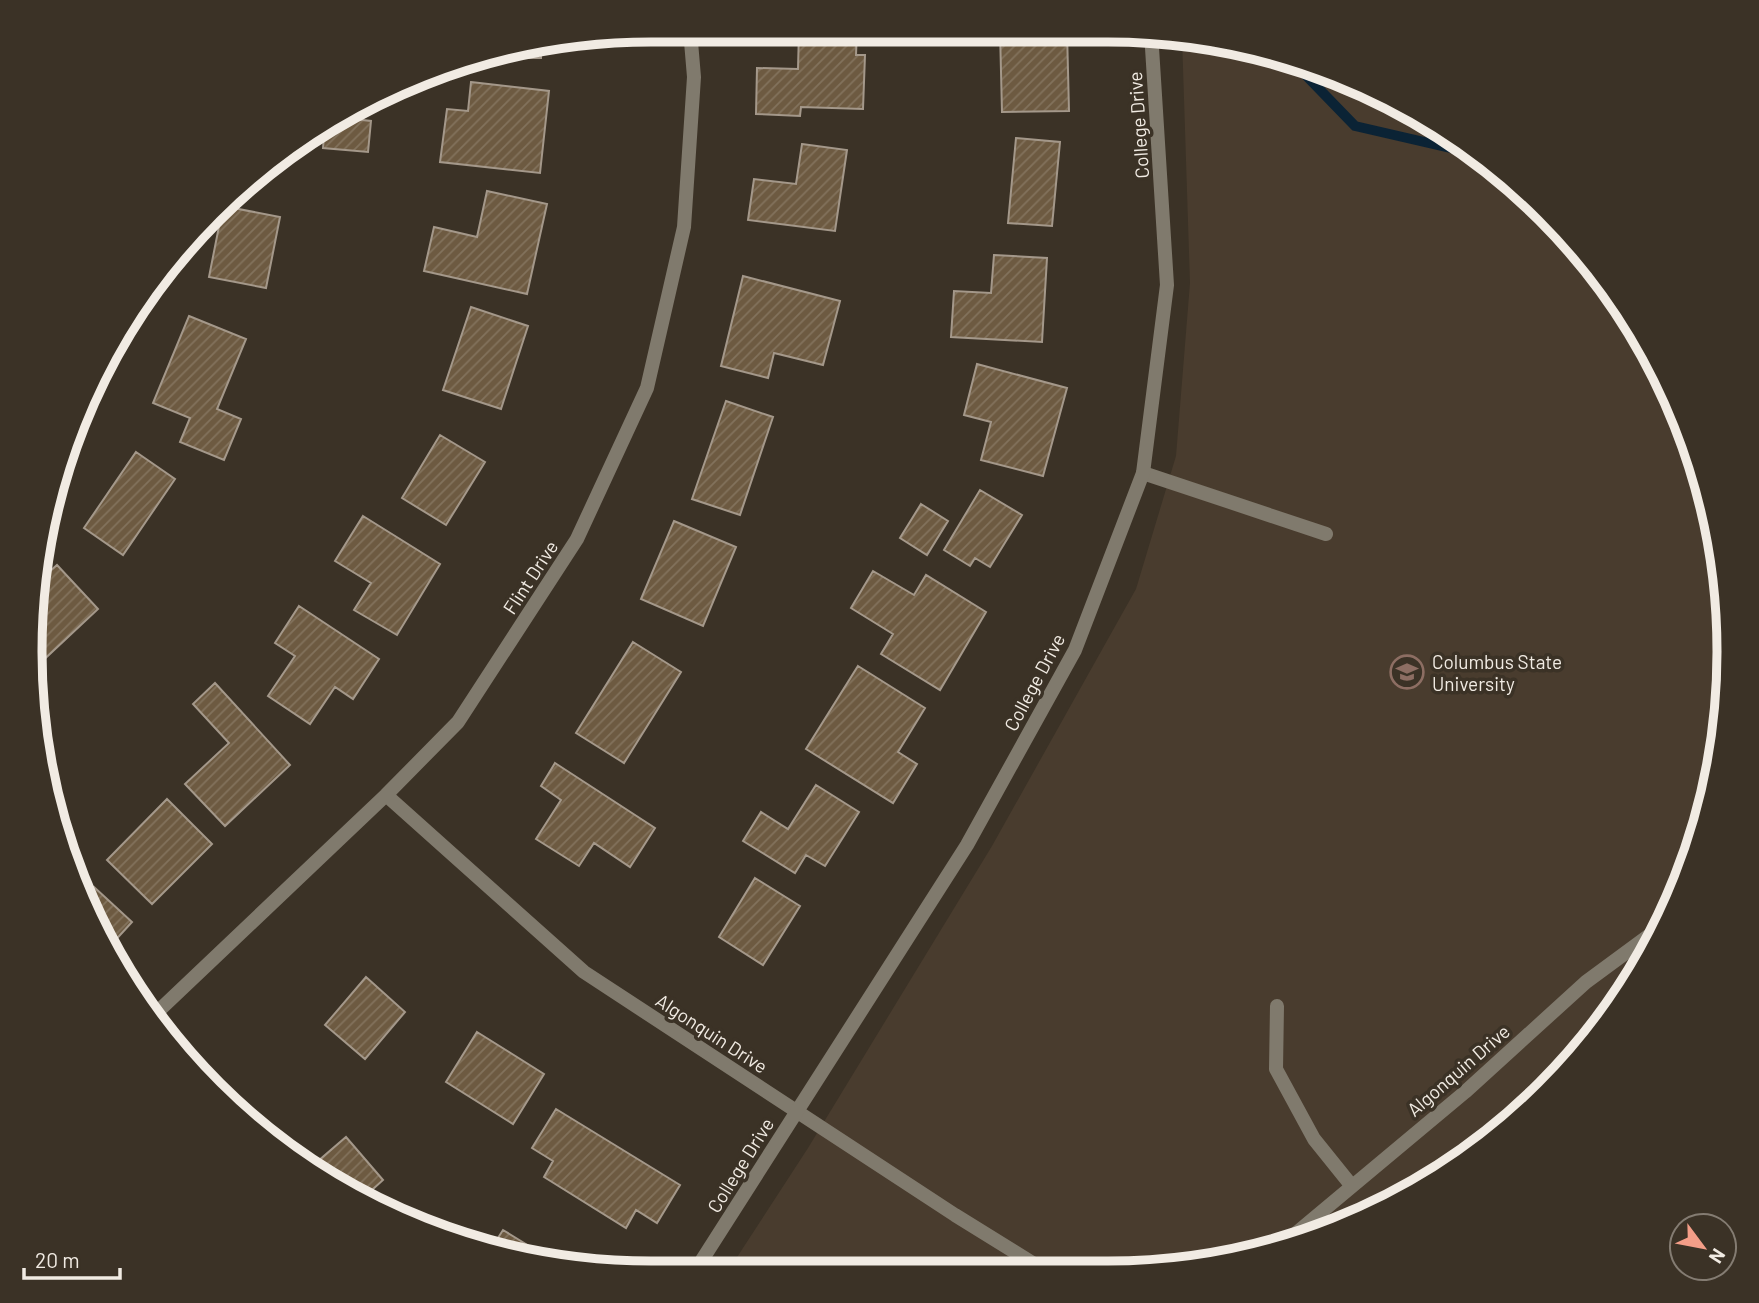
<svg xmlns="http://www.w3.org/2000/svg" width="1759" height="1303" viewBox="0 0 1759 1303" font-family="Barlow,sans-serif">
	<style>
		.education { fill: #493c2e }
		.lines { fill: none; stroke-linecap: round; stroke-linejoin: round }
		.stream { stroke: #0b2335; stroke-width: 10 }
		.building { fill: url(#building-hatch); stroke: #a4988a; stroke-width: 2 }
		.service { stroke: #807a6d; stroke-width: 14 }
		.minor { stroke: #807a6d; stroke-width: 14 }
		.tertiary { stroke: #807a6d; stroke-width: 14 }
		.labels { text-anchor: middle; dominant-baseline: central; stroke-width: 7; stroke-linejoin: round; paint-order: stroke }
		.street-label { font-size: 19px; fill: #f1ebe3; stroke: #3b3226 }
		.poi-label { font-size: 19px; fill: #f1ebe3; stroke: #3b3226; text-anchor: start }
		.rim { fill: none; stroke: #f1ebe3; stroke-width: 9 }
	</style>
	<defs>
		<pattern id="building-hatch" width="6" height="6" patternUnits="userSpaceOnUse" patternTransform="scale(1.75)"><rect width="6" height="6" fill="#6d5a41"/><path d="M-1 1l2-2M0 6l6-6M5 7l2-2" fill="none" stroke="#82725c"/></pattern>
	</defs>
	<rect width="100%" height="100%" fill="#3b3226"/>
	<path class="education" d="M1182,37L1268,51L1453,134L1601,273L1665,377L1708,491L1728,611L1724,733L1696,852L1646,963L1575,1062L1486,1145L1345,1226L1189,1268L728,1271L808,1148L992,846L1136,589L1176,456L1190,283Z"/>
	<g class="lines">
		<path class="stream" d="M1293,62L1355,126L1472,153"/>
	</g>
	<path class="building" d="M799,30H857L856,55H865L863,109L801,107L800,116L756,114L757,68L798,69Z
		M1000,31H1067L1069,111L1002,112Z
		M541,44V58H481V55L490,51Z
		M471,82L549,91L540,173L440,162L447,109L468,111Z
		M335,117L371,121L368,152L323,148L325,125Z
		M1016,138L1060,142L1052,226L1008,223Z
		M802,144L847,150L835,231L748,220L754,179L796,184Z
		M487,191L547,204L527,294L424,271L434,227L477,237Z
		M223,206L280,217L266,288L209,277Z
		M994,255L1047,258L1042,342L951,337L954,291L991,293Z
		M743,276L840,301L823,365L774,353L768,378L721,366Z
		M471,307L528,326L501,409L443,390Z
		M189,316L246,339L217,409L241,419L224,460L180,442L190,418L153,403Z
		M977,364L1067,388L1043,476L981,460L991,422L964,415Z
		M726,401L773,417L740,515L692,499Z
		M440,435L485,462L446,525L402,498Z
		M136,452L175,479L123,555L84,528Z
		M980,490L1022,515L990,567L975,558L970,566L944,550Z
		M921,504L948,521L927,555L900,538Z
		M363,516L440,564L397,635L354,610L371,583L335,561Z
		M674,521L736,547L703,626L641,599Z
		M57,565L98,609L37,666L33,662L38,582Z
		M873,571L914,595L926,575L986,612L940,690L881,654L893,634L851,608Z
		M299,606L379,659L353,699L335,687L310,724L268,696L295,656L275,643Z
		M633,642L681,672L624,763L576,733Z
		M858,666L925,708L898,752L917,764L893,803L806,749Z
		M215,683L290,765L225,826L185,784L229,743L193,704Z
		M555,763L655,828L630,867L594,843L579,866L536,839L561,800L541,786Z
		M816,785L859,812L825,866L806,855L795,873L743,841L761,812L788,829Z
		M167,799L212,844L152,904L107,860Z
		M755,878L800,906L763,965L719,937Z
		M94,887L132,922L110,946L83,899Z
		M366,977L405,1012L365,1059L325,1025Z
		M477,1032L544,1074L513,1124L446,1082Z
		M556,1109L680,1185L657,1223L636,1210L626,1228L544,1177L553,1161L532,1148Z
		M346,1137L383,1180L362,1199L341,1190L310,1168Z
		M503,1230L552,1260L551,1262L489,1252Z"/>
	<g class="lines">
		<path class="service" d="M1143,473L1326,534
			M1277,1006L1276,1069L1314,1139L1351,1185"/>
		<path class="minor" d="M386,795L584,972L955,1215L1042,1269
			M151,1018L386,795L458,722L577,539L647,388L684,227L694,77L690,30
			M1279,1244L1295,1234L1465,1092L1586,982L1662,926"/>
		<path class="tertiary" d="M695,1271L967,845L1075,650L1143,473L1167,285L1151,32"/>
	</g>
	<defs>
		<symbol id="university-ring" viewBox="-11 -11 22 22"><circle r="9.5" fill="#3b3226" stroke="#8d6e63" stroke-width="1.5"/><path d="M0-5L7-2L0 1L-7-2ZM-4 1L0 2.5L4 1V4Q0 6-4 4Z" fill="#8d6e63"/></symbol>
	</defs>
	<g fill-rule="evenodd">
		<use href="#university-ring" x="1388" y="653" width="38" height="38"/>
	</g>
	<g class="labels">
		<g class="street-label">
			<text transform="translate(1138 125) rotate(-94)">College Drive</text>
			<text transform="translate(530 577) rotate(-57)">Flint Drive</text>
			<text transform="translate(1034 682) rotate(-62)">College Drive</text>
			<text transform="translate(712 1033) rotate(33)">Algonquin Drive</text>
			<text transform="translate(1458 1070) rotate(-41)">Algonquin Drive</text>
			<text transform="translate(740 1165) rotate(-58)">College Drive</text>
		</g>
		<g class="poi-label">
			<text x="1432" y="661">Columbus State<tspan x="1432" dy="22">University</tspan></text>
		</g>
	</g>
	<path d="M0 0H1759V1303H0ZM651 42H1108A609 609 0 0 1 1717 651V652A609 609 0 0 1 1108 1261H651A609 609 0 0 1 42 652V651A609 609 0 0 1 651 42Z" fill="#3b3226" fill-rule="evenodd"/>
	<path class="rim" d="M651 42H1108A609 609 0 0 1 1717 651V652A609 609 0 0 1 1108 1261H651A609 609 0 0 1 42 652V651A609 609 0 0 1 651 42Z"/>
	<g transform="translate(1703 1247) rotate(122)"><circle r="33" fill="#3b3226" stroke="#847c72" stroke-width="2"/>
	<path d="M0-5L12 26L0 18L-12 26Z" fill="#f49e88"/>
	<text y="-10" font-size="19" font-weight="bold" text-anchor="middle" fill="#f1ebe3">N</text>
	</g>
	<path d="M24 1268v10h96v-10" fill="none" stroke="#f1ebe3" stroke-width="3.5"/>
	<text x="35" y="1268" font-size="21" fill="#f1ebe3" stroke="#3b3226" stroke-width="5" paint-order="stroke">20 m</text>
</svg>
